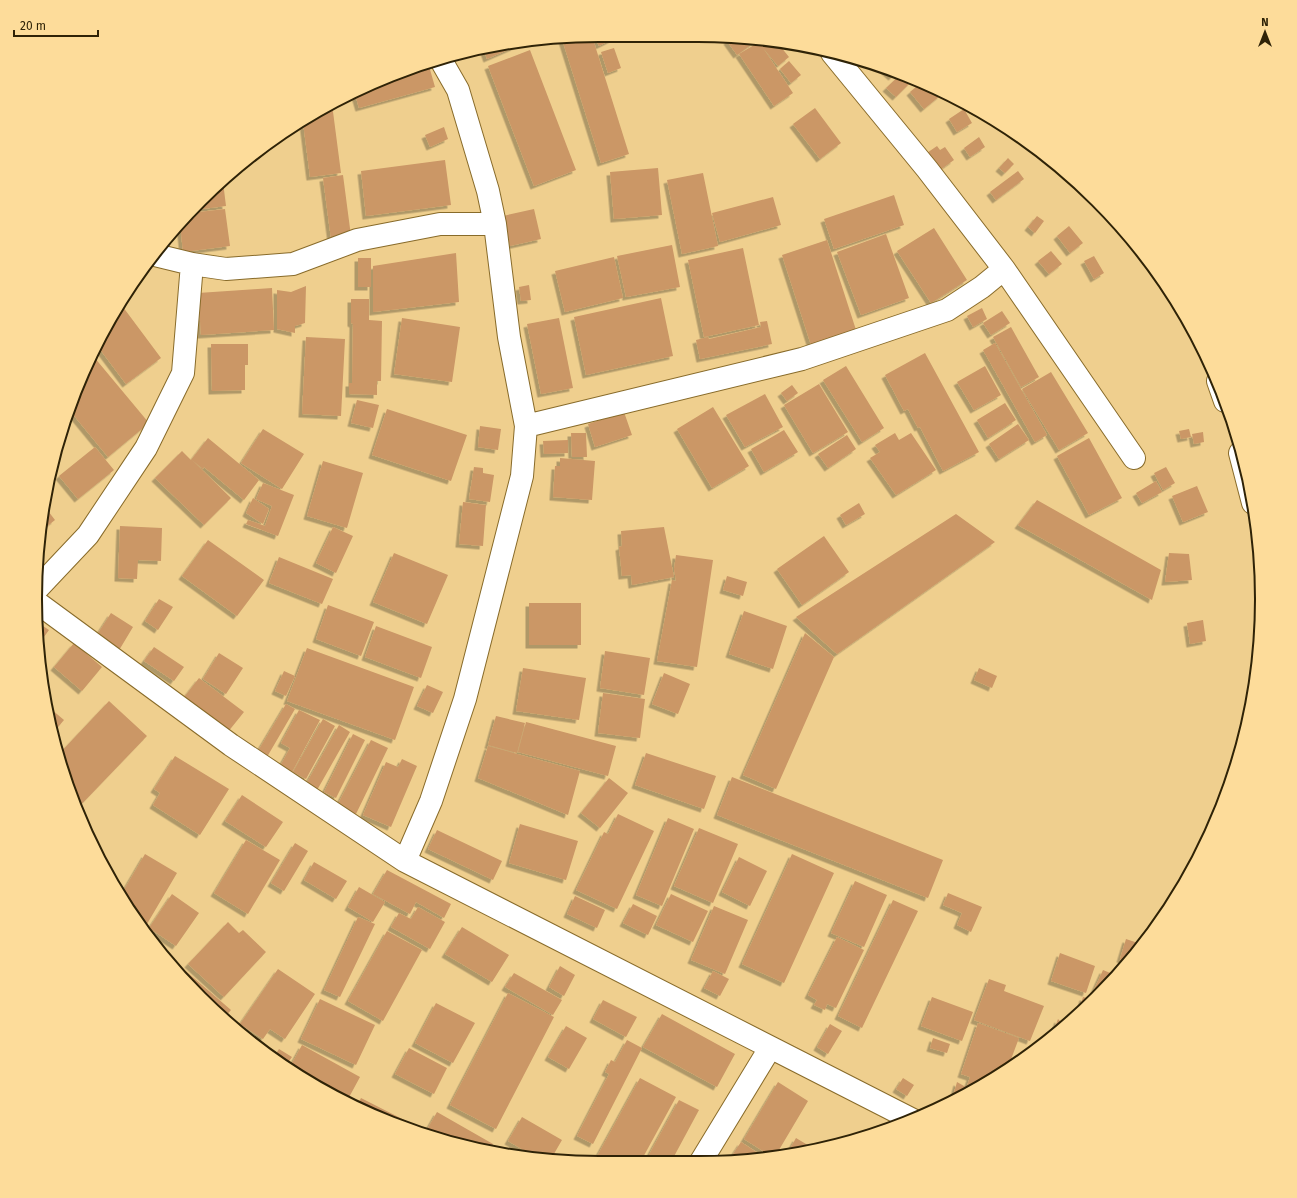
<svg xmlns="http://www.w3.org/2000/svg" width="1297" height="1198" viewBox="0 0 1297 1198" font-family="'Fira Sans',sans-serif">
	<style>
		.building { fill: #cb9766; filter: url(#shadow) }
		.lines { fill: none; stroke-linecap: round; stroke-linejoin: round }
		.minor-casing { stroke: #886b2a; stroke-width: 24 }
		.minor { stroke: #fff; stroke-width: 22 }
		.rim { fill: none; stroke: #2f2307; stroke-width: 2 }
	</style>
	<defs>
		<filter id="shadow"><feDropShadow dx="-3.5" dy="3.5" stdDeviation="0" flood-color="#0004"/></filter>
	</defs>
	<rect width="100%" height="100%" fill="#efcf8e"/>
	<path class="building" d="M594,35H621L599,46Z
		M592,36L629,154L601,163L562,39Z
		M734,36H735L759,39L737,55L727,41Z
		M763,40L777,42L789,57L778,66L759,43Z
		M526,42L487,59L483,48L489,46Z
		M759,42L793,93L774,106L739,54Z
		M614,48L621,68L608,73L601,52Z
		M530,50L576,170L534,186L488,66Z
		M789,61L801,75L791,83L780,69Z
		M429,66L435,87L359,108L354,91Z
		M883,69H886L896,73L892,77Z
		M901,74L911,82L896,97L886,88Z
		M922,82L937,90L941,95L924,109L910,92Z
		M332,104L341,173L310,177L303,122Z
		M815,108L841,143L820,159L793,124Z
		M964,109L972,123L957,132L949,119Z
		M444,127L448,139L430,147L425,135Z
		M979,137L985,147L970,157L964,148Z
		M937,146L940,150L945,147L954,160L937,172L924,155Z
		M1008,158L1014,164L1005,173L999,168Z
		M445,160L451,205L366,216L361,171Z
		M658,168L662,215L614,219L610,172Z
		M1018,171L1024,179L996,200L990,192Z
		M703,173L718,246L682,254L667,180Z
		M343,175L351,236L331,239L323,178Z
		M223,182L226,206L194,210L214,190Z
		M894,195L904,225L834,249L824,219Z
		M773,197L781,225L720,242L712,213Z
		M225,209L230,246L183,252L180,223L190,213Z
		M534,209L541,239L510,246L503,216Z
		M1037,216L1044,221L1035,233L1028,227Z
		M1069,226L1083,243L1070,253L1057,236Z
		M934,228L967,280L931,303L897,251Z
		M886,234L909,298L861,315L837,252Z
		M827,240L857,333L812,348L782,255Z
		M672,245L680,287L626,297L617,256Z
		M743,248L759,325L704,337L688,260Z
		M1051,251L1062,264L1049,274L1038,261Z
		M456,253L459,302L373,312V266Z
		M1094,256L1104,273L1094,279L1084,261Z
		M614,257L623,298L565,312L555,271Z
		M358,258H371V287H358Z
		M529,285L531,300L521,301L519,287Z
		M306,286L305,323L295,326V333L277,329V290L291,292Z
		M272,288L274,330L201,335L198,293Z
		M661,298L673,356L586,375L574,317Z
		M351,299H369V320L382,321L381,381H377V395L349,394V383H352L353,324L351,323Z
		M120,303L161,358L126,384L99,348L97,350L110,317Z
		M982,308L987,319L973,327L967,316Z
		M1002,311L1010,323L991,335L983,323Z
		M402,318L460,327L452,382L394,374Z
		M559,318L573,388L541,394L527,324Z
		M767,321L772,344L700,359L696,340L708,337L709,339L761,327L760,322Z
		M1011,327L1039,377L1021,387L993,337Z
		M306,337L345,339L341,416L302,414Z
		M995,343L1047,435L1035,442L983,350Z
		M211,344H248V365H245V390L212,391Z
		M925,353L979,452L943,471L920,427L918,428L908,409L904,411L885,375Z
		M94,357L149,423L108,457L71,412Z
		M846,366L884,428L862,442L823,380Z
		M985,366L1001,395L974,410L957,382Z
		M1051,372L1088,433L1059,450L1022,389Z
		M819,384L848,432L813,453L784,405Z
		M792,385L798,393L787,401L781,393Z
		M765,394L783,427L745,447L726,415Z
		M357,400L379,405L373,428L351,423Z
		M1005,403L1016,420L988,438L977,420Z
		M713,407L749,466L712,488L677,429Z
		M387,409L467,435L451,481L372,455Z
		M624,412L632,435L595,447L588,424Z
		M1018,424L1029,440L999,459L989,444Z
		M480,426L501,429L498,450L478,447Z
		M263,429L304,454L282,489L241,463Z
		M1189,429L1191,437L1181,439L1179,431Z
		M784,430L798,452L764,472L751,449Z
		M1203,432L1204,442L1194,444L1192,434Z
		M571,433H586L587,457H572Z
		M895,433L899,440L911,433L936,470L896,495L870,458L880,452L875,445Z
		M847,435L856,449L828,468L818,454Z
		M208,438L259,480L244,500L204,467L203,469L192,460L231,498L204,525L155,478L182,451L191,460Z
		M1089,438L1122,498L1089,515L1057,456Z
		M568,440V453L544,454L543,441Z
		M95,447L114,470L78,499L59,476Z
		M560,458L595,461L592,500L553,497L555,466H560Z
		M323,461L363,473L347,528L307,516Z
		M474,467L483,468V473L494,475L490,502L469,499Z
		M1166,467L1175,483L1163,490L1154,473Z
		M1156,481L1162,492L1142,503L1136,493Z
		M263,483L294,495L278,536L246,524L248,520L265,526L272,506L256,499Z
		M1197,486L1208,512L1183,522L1172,496Z
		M253,498L269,509L263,524L246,513Z
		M1037,500L1161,570L1152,600L1018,525Z
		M463,502L486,505L483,546L459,544Z
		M859,503L865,514L846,525L840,515Z
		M45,507L55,520L41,531L43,522Z
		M956,514L995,542L837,654L796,617Z
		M120,526L162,528L161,561L138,560L137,579L118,578Z
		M333,527L353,536L336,573L316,563Z
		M664,527L674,577L632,585L631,575L622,576L619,547L622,546L621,531Z
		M824,536L849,572L802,605L777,569Z
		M208,540L264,580L237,616L182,576Z
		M394,553L448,575L427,624L373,602Z
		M1169,553L1189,554L1192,580L1165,582Z
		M676,555L713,560L697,667L657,661L672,580L676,581L674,569Z
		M279,557L333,579L322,604L269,583Z
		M727,576L747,582L743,596L723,590Z
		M159,599L173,607L158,630L145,621Z
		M529,603H581V645H529Z
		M328,605L374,622L361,656L316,639Z
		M744,611L787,626L773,669L729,654Z
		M111,613L133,627L118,652L95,638Z
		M1203,620L1206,641L1190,644L1187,623Z
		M40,624L49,630L41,641Z
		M376,626L432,647L421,678L365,657Z
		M805,633L834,657L776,789L743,775Z
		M74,643L102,667L82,691L54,667Z
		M154,647L184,667L174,681L144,661Z
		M307,648L414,687L395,740L287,701Z
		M605,651L650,658L644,695L600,688Z
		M219,653L243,668L226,694L203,679Z
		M523,668L586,678L579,720L516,711Z
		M979,668L997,676L992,688L974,680Z
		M284,671L295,676L286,696L275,691Z
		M664,673L690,684L678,714L652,704Z
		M199,678L244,712L227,733L182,700Z
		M427,685L443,692L433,713L417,706Z
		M603,693L645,699L640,738L598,733Z
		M109,701L147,736L76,810L59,754Z
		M45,704L64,720L53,733L46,709Z
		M286,704L295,709L267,757L258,751Z
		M299,710L320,720L291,774L279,768L290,748L281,743Z
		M496,716L525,723L517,753L488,745Z
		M323,719L335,726L306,779L293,772Z
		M526,722L616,746L608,776L518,752Z
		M339,725L350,732L316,792L305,786Z
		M353,734L365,740L336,798L324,792Z
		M371,740L388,748L356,814L338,804Z
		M488,746L580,771L568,815L478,778Z
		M646,753L716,776L704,809L635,785Z
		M175,756L229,789L200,835L153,805L160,793L154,789Z
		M402,759L417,766L391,827L363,815L386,762L398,767Z
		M732,777L943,860L928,898L717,815Z
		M609,778L628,793L600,828L581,813Z
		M242,795L283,822L266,847L225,821Z
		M618,814L654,831L617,909L576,890L604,832L608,834Z
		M668,818L694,829L662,906L636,895Z
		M520,824L578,841L566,880L509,863Z
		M699,828L738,844L713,903L674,886Z
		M437,830L502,861L493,880L428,849Z
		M246,840L280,860L248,914L214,893Z
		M295,843L308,851L284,891L271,883Z
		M145,854L177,873L147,924L133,916L121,895Z
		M792,854L834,873L784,983L742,964Z
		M739,857L767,871L750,906L722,892Z
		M314,862L347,881L336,899L304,880Z
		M387,870L451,904L444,918L416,902L410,914L373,894Z
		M855,881L887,895L864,947L831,933Z
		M359,887L385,902L373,922L348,907Z
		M948,893L982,907L971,932L957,925L962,913L943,905Z
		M172,894L199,913L176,946L149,928Z
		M671,894L708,911L693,942L656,925Z
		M575,896L605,910L597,928L567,914Z
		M893,900L918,911L862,1028L838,1016Z
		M633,904L657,916L648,935L623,923Z
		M714,906L748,920L725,974L691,960Z
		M418,907L445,922L430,949L391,927L399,913L411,919Z
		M358,917L375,924L340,997L324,990Z
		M228,922L239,933L243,930L266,952L224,997L188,964Z
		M462,927L509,955L492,982L445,954Z
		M387,931L422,950L383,1021L348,1001Z
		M837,937L864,950L836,1008L827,1004L825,1010L814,1005L817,1000L808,995Z
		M1126,939L1141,944L1127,961L1120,959Z
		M1060,953L1095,966L1086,993L1051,981Z
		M173,960L231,1010L225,1017L200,998L171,962Z
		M560,966L575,975L564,996L549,987Z
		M278,969L315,994L285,1039L270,1029L263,1039L240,1024Z
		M1103,970L1115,975L1099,995L1093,992Z
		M713,971L729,979L720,996L704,988Z
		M514,973L562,1000L553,1015L505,987Z
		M989,979L1006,985L1004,991L1044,1006L1030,1041L974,1020Z
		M508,993L554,1017L496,1129L450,1105Z
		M932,997L973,1012L962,1041L921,1026Z
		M1083,997L1095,1000L1078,1013Z
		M320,999L375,1025L356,1065L301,1039Z
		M603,1000L637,1017L626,1037L593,1019Z
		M436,1003L475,1023L453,1063L415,1043Z
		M662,1014L735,1054L717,1087L643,1047Z
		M1058,1019L1064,1025L1052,1035Z
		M978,1023L1019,1038L1007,1070L974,1088L967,1086L970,1077L961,1074Z
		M830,1024L842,1031L828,1054L817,1047Z
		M566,1026L587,1038L569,1069L548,1057Z
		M933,1038L950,1044L947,1053L930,1048Z
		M627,1040L642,1048L593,1144L577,1136L609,1074L605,1072L611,1060L615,1062Z
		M302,1045L360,1077L347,1101L317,1087L290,1067Z
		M409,1048L447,1068L434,1094L395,1074Z
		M279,1049L292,1057L287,1064L275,1055Z
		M640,1078L676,1097L641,1161L595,1160Z
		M903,1078L914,1085L907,1096L896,1089Z
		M778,1082L808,1101L776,1155L771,1156L744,1139Z
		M957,1082L971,1090L952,1100Z
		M361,1098L418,1127L415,1132L357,1106Z
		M679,1100L699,1110L671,1162H645Z
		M437,1112L493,1144L490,1150L424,1135Z
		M522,1117L562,1140L551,1159H539L508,1141Z
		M796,1138L816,1150L787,1154Z
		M741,1142L764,1157L729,1160Z"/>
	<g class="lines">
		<defs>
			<path id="minor" d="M832,53L927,169L1004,269L1134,458
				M192,264L226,269L293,264L357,240L440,224H495
				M1218,381L1225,401
				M526,426L802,359L947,310L982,287L1004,269
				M1240,453L1253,503
				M38,588L88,535L146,448L183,373L192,264L155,255
				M39,604L231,745L405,861L913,1120
				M405,861L431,801L465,699L522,476L526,426L509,337L495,224L488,191L458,90L442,62
				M700,1163L770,1048"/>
		</defs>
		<use href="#minor" class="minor-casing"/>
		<use href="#minor" class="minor"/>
	</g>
	<path d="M0 0H1297V1198H0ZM599 42H698A557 557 0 0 1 1255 599V599A557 557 0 0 1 698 1156H599A557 557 0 0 1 42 599V599A557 557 0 0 1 599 42Z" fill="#fddc9a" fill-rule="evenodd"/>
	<path class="rim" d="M599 42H698A557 557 0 0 1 1255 599V599A557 557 0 0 1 698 1156H599A557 557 0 0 1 42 599V599A557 557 0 0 1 599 42Z"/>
	<g transform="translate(1265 32)" stroke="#fddc9a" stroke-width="3" paint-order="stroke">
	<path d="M0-3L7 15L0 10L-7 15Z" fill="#2f2307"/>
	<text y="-6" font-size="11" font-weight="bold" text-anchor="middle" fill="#2f2307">N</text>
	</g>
	<path d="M14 30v6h84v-6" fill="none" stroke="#2f2307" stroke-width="2"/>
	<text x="20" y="30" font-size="12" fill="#2f2307" stroke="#fddc9a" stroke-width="3" paint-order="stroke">20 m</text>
</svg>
